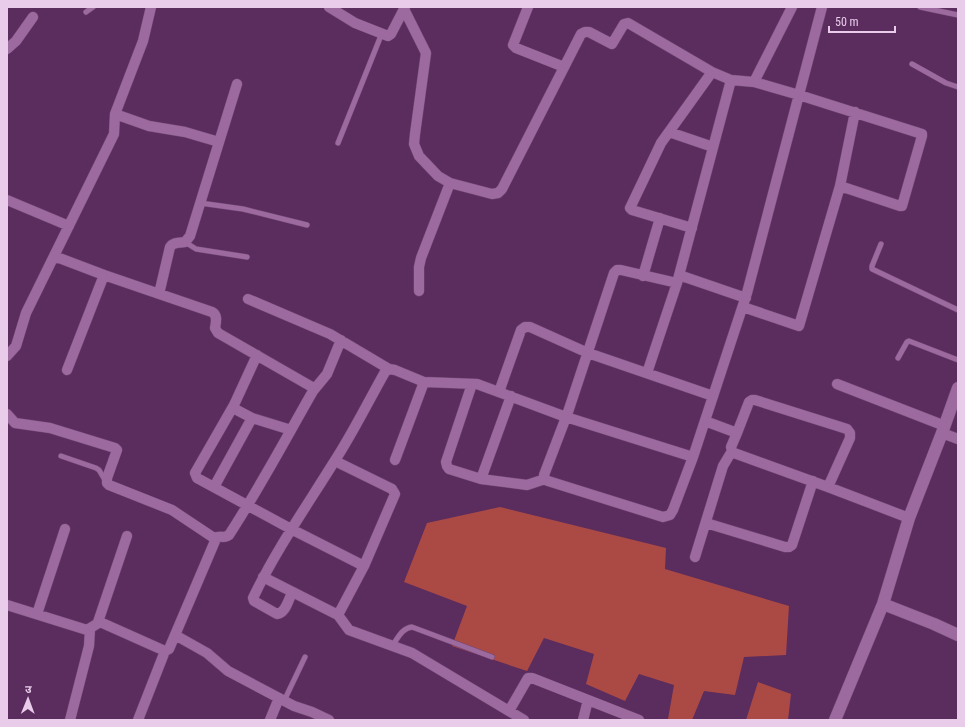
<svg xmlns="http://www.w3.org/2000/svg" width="965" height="727" viewBox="0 0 965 727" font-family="'Roboto Condensed','Noto Sans Devanagari',sans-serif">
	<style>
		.green { fill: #ab4a45 }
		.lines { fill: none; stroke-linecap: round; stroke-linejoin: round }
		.lane-casing { stroke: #724974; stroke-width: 6 }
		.street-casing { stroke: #724974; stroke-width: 11 }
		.secondary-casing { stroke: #724974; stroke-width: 13 }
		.lane { stroke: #9d6aa0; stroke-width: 5 }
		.street { stroke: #9d6aa0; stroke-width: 10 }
		.secondary { stroke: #9d6aa0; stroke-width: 12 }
	</style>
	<rect width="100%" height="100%" fill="#5b2c5e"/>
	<path class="green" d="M500,507L666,548L665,569L789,606L786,655L744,657L735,695L704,691L692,720H670L668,719L674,685L639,674L625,701L586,684L594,654L544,638L527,671L452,646L467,606L404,582L427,523Z
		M758,682L791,694L788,720H746Z"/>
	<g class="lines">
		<defs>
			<path id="lane" d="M920,7L958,15
				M86,12L93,7
				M912,64L946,83L958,87
				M338,143L382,33
				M200,203L243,209L307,225
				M185,242L196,249L247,257
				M881,244L872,266V269L958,310
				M898,358L907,342L909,341L958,360
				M61,456L96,468L99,470L105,480
				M392,646C398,638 402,628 412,627L492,657
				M284,701L305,657"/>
			<path id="street" d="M329,7L355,23L388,36L391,34L405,7
				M528,7L513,45L516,48L564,67
				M404,9L426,53L415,134L414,144L419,156L438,176L450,183L492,194L498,193L502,189L581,34L585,32H589L612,44L624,24L628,23L712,72L731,80
				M7,49L16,41L33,17
				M754,82L799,95L922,134V136L902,206H900L840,186
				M115,114L149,126L185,132L219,142
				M669,132L713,147
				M7,200L69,226
				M692,228L632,210L630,208L631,206L661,143L712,72
				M54,256L104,275L212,312C218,315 216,322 215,328L218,333L312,387L313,391C285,440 259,489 229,535C224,539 220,535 214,538
				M679,275L746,298
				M643,276L660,218
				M419,291V267L421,258L450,183
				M159,294L170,247C173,242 179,243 185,242L190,236L237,84
				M248,299L330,334L389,369
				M743,307L799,326L840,186L855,112
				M257,355L234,405L195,473L197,478L291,529L364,566
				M7,356L16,346L26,313L114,134L115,114L143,41L151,7
				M67,370L104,275
				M647,373L677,283
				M472,384L446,462L447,466L449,469L481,479L527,485L545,479
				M837,384L945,426
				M313,391L327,374L341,340
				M499,392L521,330L525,327H530L588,353L713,396
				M233,408L252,418L291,430
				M7,414L15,423L50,428L115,448L117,450L107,478V483L109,485L172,510L214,538L215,541L175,635
				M705,421L737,433L731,447L732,451L734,453L828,487L909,518
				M737,433L749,402L752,400H755L847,429L850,433V438L828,487
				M942,433L958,439
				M395,460L424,382
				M335,461L392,489L395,494L364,566L338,615
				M481,479L511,396
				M545,479L548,481L663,517L670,515L673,510L693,457L747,293L822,7
				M545,479L544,475L568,412L614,273L617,270H621L677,283L731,80L754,82L792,7
				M214,487L252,418
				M706,523L785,547H789L792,545L813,481
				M695,557L723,466L732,451
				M263,577L338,615L349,630L412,653L524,720
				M292,593C288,600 286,613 277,614L254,601L253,598C276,550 306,507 334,462C353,433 368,402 385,372L389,369L395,370L424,382L477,384L566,417L693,457
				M7,605L87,630L100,622L165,651L169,649L175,635L207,653L228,671L294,706L312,712L329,720
				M37,614L65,529
				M98,622L127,536
				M509,711L528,678H532L588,700
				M70,720L89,646L90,629
				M138,720L165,651
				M270,720L279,698
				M583,720L588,700L639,720"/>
			<path id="secondary" d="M883,604L934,624L958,635
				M835,720L883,604L909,518L942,433L958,388"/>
		</defs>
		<use href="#lane" class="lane-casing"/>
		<use href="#street" class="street-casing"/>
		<use href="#secondary" class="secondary-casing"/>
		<use href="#lane" class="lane"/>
		<use href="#street" class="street"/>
		<use href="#secondary" class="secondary"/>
	</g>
	<rect width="965" height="727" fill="none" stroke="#e8cce9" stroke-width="16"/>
	<g transform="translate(28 699) rotate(1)" stroke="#5b2c5e" stroke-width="3" paint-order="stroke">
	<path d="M0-3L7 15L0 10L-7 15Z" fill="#e8cce9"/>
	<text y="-6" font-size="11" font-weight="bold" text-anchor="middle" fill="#e8cce9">उ</text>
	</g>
	<path d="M829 26v6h66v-6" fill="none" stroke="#e8cce9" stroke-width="2"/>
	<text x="835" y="26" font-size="12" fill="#e8cce9" stroke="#5b2c5e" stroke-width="3" paint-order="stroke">50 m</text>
</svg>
